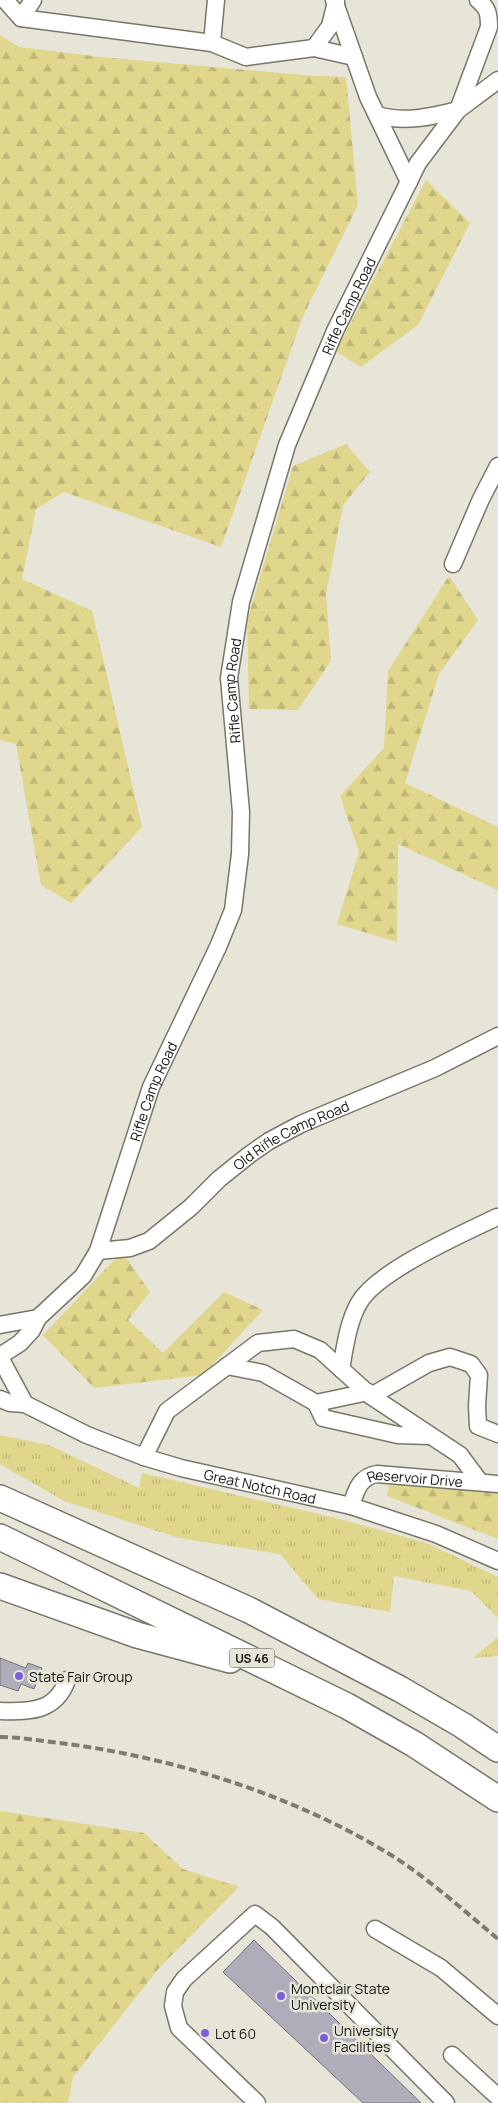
<svg xmlns="http://www.w3.org/2000/svg" width="498" height="2103" viewBox="0 0 498 2103" font-family="Manrope,sans-serif">
	<style>
		.grass { fill: url(#grass-tufts) }
		.forest { fill: url(#forest-firs) }
		.building { fill: #afadba; stroke: #757480 }
		.lines { fill: none; stroke-linecap: round; stroke-linejoin: round }
		.minor-casing { stroke: #78776a; stroke-width: 19 }
		.highway-casing { stroke: #78776a; stroke-width: 28 }
		.minor { stroke: #fff; stroke-width: 16 }
		.highway { stroke: #fff; stroke-width: 25 }
		.rail { stroke: #7d7c73; stroke-width: 4; stroke-dasharray: 8 4; stroke-linecap: butt }
		.poi-dot { fill: #7c5fda; stroke: #e7e5d8; stroke-width: 2 }
		.labels { text-anchor: middle; dominant-baseline: central; stroke-width: 5; stroke-linejoin: round; paint-order: stroke }
		.shield { fill: #e7e5d8; stroke: #53534b; stroke-width: 1 }
		.shield-label { font-size: 12px; font-weight: bold; fill: #14140f }
		.street-label { font-size: 14px; fill: #14140f; stroke: #e7e5d8 }
		.poi-label { font-size: 14px; fill: #14140f; stroke: #e7e5d8; text-anchor: start }
	</style>
	<defs>
		<pattern id="grass-tufts" width="24" height="20" patternUnits="userSpaceOnUse" patternTransform="scale(1.25)"><rect width="24" height="20" fill="#e0d68c"/><path d="M3 7l-1-3M5 7V3M7 7l1-3M15 17l-1-3M17 17v-4M19 17l1-3" fill="none" stroke="#bfb778"/></pattern>
		<pattern id="forest-firs" width="22" height="20" patternUnits="userSpaceOnUse" patternTransform="scale(1.25)"><rect width="22" height="20" fill="#e0d68c"/><path d="M5 1l3.5 6h-7zM16 11l3.5 6h-7z" fill="#bfb778"/></pattern>
	</defs>
	<rect width="100%" height="100%" fill="#e7e5d8"/>
	<path class="grass" d="M0,1435L49,1445L139,1488L142,1473L332,1517L427,1543L498,1577V1618L471,1591L394,1576L390,1612L318,1599L280,1554L179,1538L64,1501L0,1464Z
		M498,1637V1656L473,1658Z"/>
	<path class="forest" d="M0,35L19,47L101,57L315,76L346,77L358,205L303,316L221,547L64,492L36,509L22,579L92,611L142,827L71,903L41,885L16,744L0,740Z
		M426,180L470,223L418,325L361,367L336,351Z
		M346,444L370,472L343,505L326,594L331,661L298,710L249,709L247,621L293,466Z
		M449,576L478,620L439,674L405,783L498,827V890L398,844L397,942L337,924L359,852L340,796L384,748L388,671Z
		M122,1252L150,1292L128,1320L163,1353L224,1292L263,1310L203,1375L94,1388L43,1335Z
		M389,1484L498,1492V1539L387,1496Z
		M0,1811L144,1833L183,1869L239,1887L159,1968L73,2077L68,2103H0Z"/>
	<path class="building" d="M0,1658L26,1668L28,1663L42,1668L34,1689L21,1684L18,1691L0,1685Z
		M254,1940L421,2103H363L223,1972Z"/>
	<g class="lines">
		<defs>
			<g id="minor">
				<path d="M5,0L21,18L212,43"/>
				<path d="M216,0L212,43L246,57L314,48L354,57"/>
				<path d="M334,0L368,97L409,182"/>
				<path d="M21,18L33,0"/>
				<path d="M314,48L330,26L336,2"/>
				<path d="M377,115C404,123 431,117 458,110L489,27C489,14 488,8 478,0"/>
				<path d="M453,564L481,499L498,466"/>
				<path id="s1" d="M98,1251L130,1248L149,1241L191,1207L219,1179L249,1155L269,1141L301,1124L435,1068L498,1036"/>
				<path d="M0,1325L38,1318"/>
				<path id="s2" d="M3,1354L20,1343L32,1330L38,1318L83,1276L98,1251L151,1087L218,947L233,910L240,854L241,812L229,678L241,602L287,445L335,331L418,163L458,110L498,80"/>
				<path d="M3,1363L25,1404"/>
				<path d="M227,1366L263,1373L316,1403L323,1418L398,1435L430,1436"/>
				<path d="M341,1369C345,1347 348,1322 359,1303C377,1271 462,1234 497,1217"/>
				<path d="M371,1396L429,1363L450,1357L471,1364L479,1375L477,1406L478,1426L498,1434"/>
				<path id="s3" d="M0,1399L10,1403L25,1404L87,1435L144,1457L181,1468L351,1506L436,1534L498,1561"/>
				<path d="M316,1403L368,1392"/>
				<path d="M144,1457L167,1411L258,1343L294,1339L320,1350L371,1396L460,1455L480,1482"/>
				<path id="s4" d="M351,1506C356,1491 359,1477 377,1474L498,1484"/>
				<path d="M0,1711C29,1712 56,1712 67,1680"/>
				<path d="M375,1929L441,1968L498,2016"/>
				<path d="M452,2055L498,2097"/>
				<path d="M257,2103L179,2028L173,2006L175,1992L184,1979L255,1914L272,1927L446,2103"/>
			</g>
			<path id="highway" d="M0,1498L249,1610L400,1689L462,1725L498,1749
				M0,1537L347,1706L414,1744L498,1799
				M0,1586L137,1635L230,1660"/>
		</defs>
		<use href="#minor" class="minor-casing"/>
		<use href="#highway" class="highway-casing"/>
		<use href="#minor" class="minor"/>
		<use href="#highway" class="highway"/>
		<path class="rail" d="M0,1737C20,1737 40,1741 60,1743C172,1757 294,1795 391,1855C429,1879 463,1910 498,1939"/>
	</g>
	<g class="poi-dot">
		<circle cx="19" cy="1676" r="5"/>
		<circle cx="281" cy="1996" r="5"/>
		<circle cx="205" cy="2033" r="5"/>
		<circle cx="324" cy="2038" r="5"/>
	</g>
	<g class="labels">
		<rect class="shield" x="229.5" y="1648.5" width="45" height="19" rx="4"/>
		<g class="shield-label">
			<text x="252" y="1658">US 46</text>
		</g>
		<g class="street-label">
			<text stroke="none"><textPath href="#s2" startOffset="1135">Rifle Camp Road</textPath></text>
			<text stroke="none"><textPath href="#s2" startOffset="730">Rifle Camp Road</textPath></text>
			<text stroke="none"><textPath href="#s2" startOffset="311">Rifle Camp Road</textPath></text>
			<text stroke="none"><textPath href="#s1" startOffset="231">Old Rifle Camp Road</textPath></text>
			<text stroke="none"><textPath href="#s4" startOffset="82">Reservoir Drive</textPath></text>
			<text stroke="none"><textPath href="#s3" startOffset="276">Great Notch Road</textPath></text>
		</g>
		<g class="poi-label">
			<text x="29" y="1676">State Fair Group</text>
			<text x="291" y="1988">Montclair State<tspan x="291" dy="16">University</tspan></text>
			<text x="334" y="2030">University<tspan x="334" dy="16">Facilities</tspan></text>
			<text x="215" y="2033">Lot 60</text>
		</g>
	</g>
</svg>
